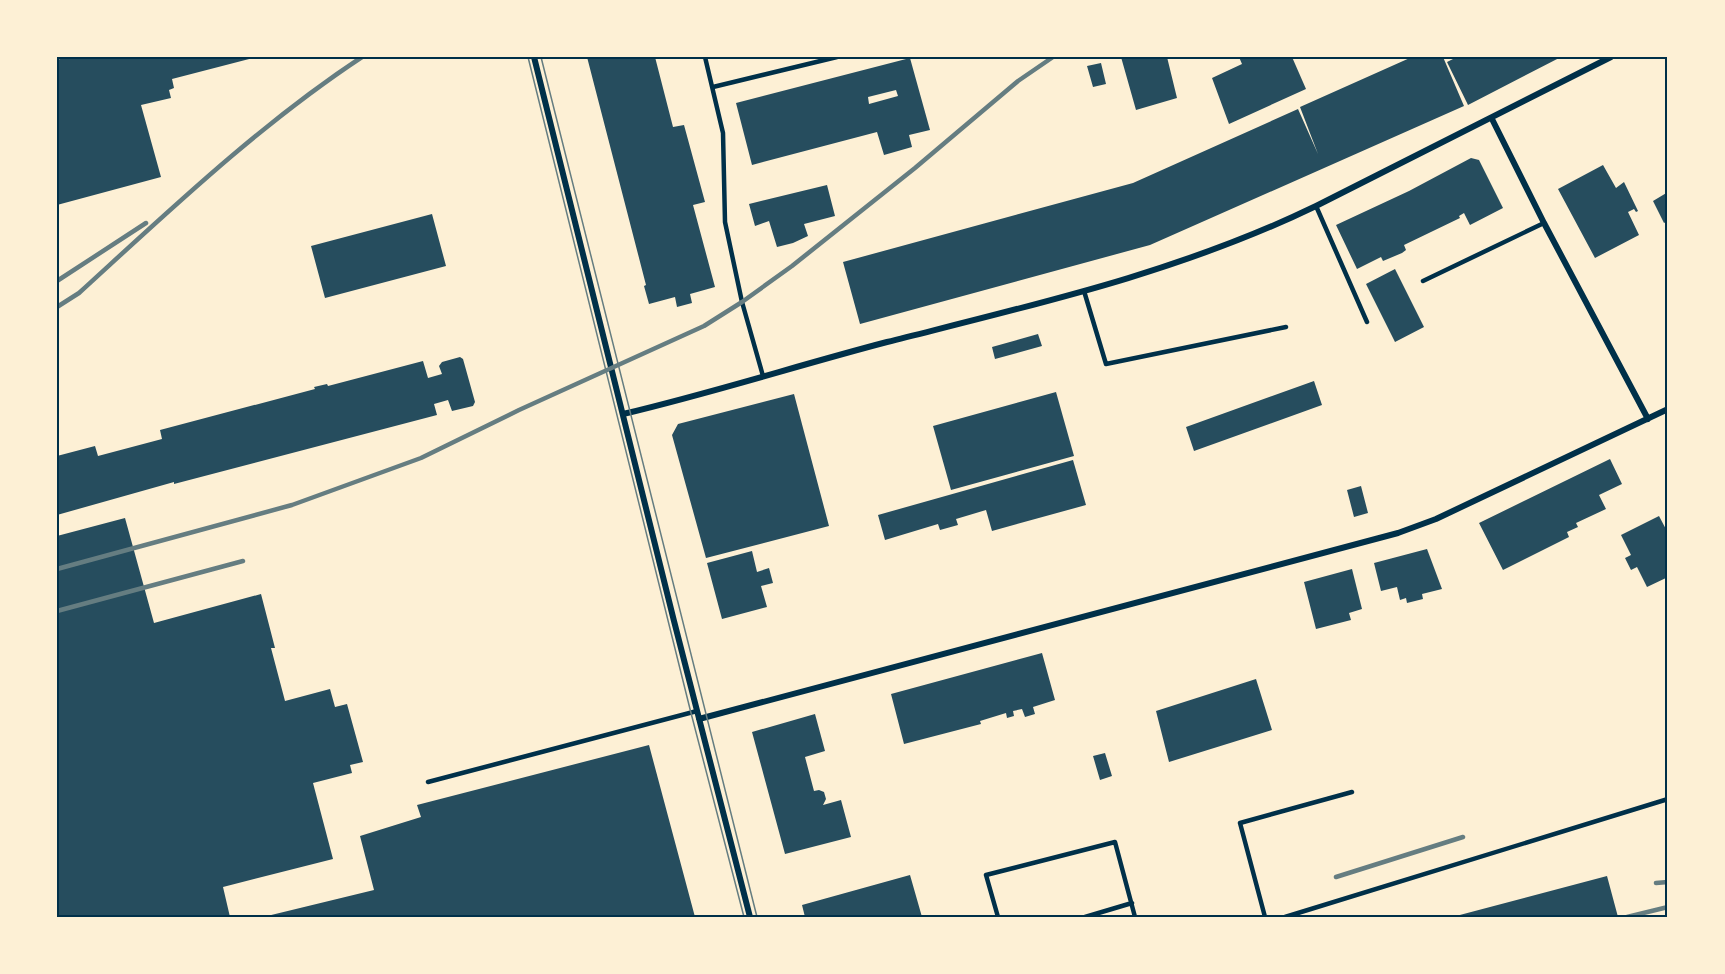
<svg xmlns="http://www.w3.org/2000/svg" width="1725" height="974" viewBox="0 0 1725 974" font-family="'Fira Sans Condensed',sans-serif">
	<style>
		.building { fill: #264d5e; fill-rule: evenodd }
		.lines { fill: none; stroke-linecap: round; stroke-linejoin: round }
		.service { stroke: #003049; stroke-width: 4.5 }
		.minor { stroke: #003049; stroke-width: 6 }
		.tram { stroke: #657d81; stroke-width: 1.5 }
		.rail { stroke: #657d81; stroke-width: 4.5 }
		.neatline { fill: none; stroke: #003049; stroke-width: 2 }
	</style>
	<rect width="100%" height="100%" fill="#fdf0d5"/>
	<path class="building" d="M67,57H253V58L172,79L174,88L169,90L171,98L141,105L161,177L57,205V60Z
		M587,57H655L673,127L684,125L705,202L693,205L715,287L690,294L692,303L677,307L675,297L649,304L644,286L646,285Z
		M1121,57H1167L1177,98L1136,110Z
		M1239,57H1292L1306,89L1229,124L1212,78L1242,64Z
		M1412,57H1443L1464,106L1150,245L860,324L843,262L1133,183L1298,109L1318,154L1300,107Z
		M1457,57H1561L1468,105L1447,62Z
		M910,58L930,130L909,135L912,147L884,155L877,132L752,165L736,103ZM896,90L898,96L869,104L868,97Z
		M1101,63L1106,84L1093,87L1087,66Z
		M1471,158L1479,160L1503,208L1470,225L1464,213L1459,216L1460,218L1404,245L1406,250L1402,253L1383,261L1381,257L1357,269L1336,225L1409,191Z
		M1603,165L1616,188L1624,182L1638,211L1636,212L1634,209L1628,212L1639,235L1595,258L1558,189Z
		M827,185L835,216L804,224L808,236L793,243L777,247L769,221L755,226L749,204Z
		M1668,192V221L1664,223L1653,201Z
		M432,214L446,266L325,298L311,246Z
		M1395,269L1424,327L1395,342L1366,284Z
		M1038,334L1042,346L995,359L992,347Z
		M460,357L463,359L475,402L473,406L452,411L448,400L434,404L437,415L174,484V482L57,515V456L95,446L98,456L162,439L160,430L315,389L314,387L327,384L328,386L423,361L428,378L442,374L439,366L442,362Z
		M1314,381L1322,405L1194,451L1186,427Z
		M1056,392L1074,456L951,490L933,426Z
		M794,394L829,526L706,558L672,435L678,424Z
		M1610,459L1622,484L1599,495L1606,509L1576,523L1578,527L1567,532L1569,537L1503,570L1479,523Z
		M1073,460L1086,505L992,531L986,510L956,519L958,525L940,530L938,524L885,540L878,515Z
		M1361,486L1368,513L1354,517L1347,490Z
		M1659,516L1668,533V577L1647,587L1637,567L1631,570L1625,558L1631,555L1621,535Z
		M125,518L154,623L261,594L275,648H271L285,701L330,689L335,707L347,704L363,762L350,765L352,773L313,783L333,859L223,887L230,917H57V536Z
		M1427,549L1442,589L1422,594L1423,599L1407,603L1406,598L1400,600L1397,587L1381,591L1374,563Z
		M752,551L757,572L769,568L773,583L761,586L767,607L722,619L707,563Z
		M1352,569L1362,609L1349,613L1351,620L1316,629L1304,582Z
		M1042,653L1055,700L1033,707L1035,714L1025,717L1022,709L1013,711L1014,716L1007,718L1006,713L980,721L981,724L904,744L891,694Z
		M1256,679L1272,730L1169,762L1156,711Z
		M815,714L825,751L805,757L814,791L819,790L824,792L826,799L823,805L841,800L851,837L785,854L752,732Z
		M649,745L695,917H263L374,890L360,836L421,817L417,805Z
		M1105,753L1112,776L1100,780L1093,756Z
		M910,875L922,917H805L802,905Z
		M1607,876L1618,917H1457L1456,916Z"/>
	<g class="lines">
		<path class="service" d="M705,57L723,133L725,222L742,302L763,376
			M713,87L837,57
			M1316,206L1367,322
			M1423,281L1544,223
			M1084,291L1106,364L1286,327
			M428,782L697,711
			M998,917L986,875L1115,842L1135,917
			M1085,917L1132,903
			M1265,917L1240,823L1352,792
			M1285,917L1668,799"/>
		<path class="minor" d="M534,57L674,621L750,917
			M1492,119L1544,223L1648,419
			M623,414C712,393 799,365 887,342C1033,305 1180,272 1316,206L1611,57
			M699,719L1398,533L1436,519L1668,409"/>
		<path class="tram" d="M528,57L691,713L744,917
			M541,57L757,917"/>
		<path class="rail" d="M57,281L146,223
			M57,307L79,293C170,210 259,125 362,57
			M57,569L292,505L421,458L519,410L704,326L742,302L792,266L915,168L1018,81L1053,57
			M57,611L243,561
			M1336,877L1463,837
			M1656,883L1668,882
			M1627,917L1668,907"/>
	</g>
	<rect width="1725" height="974" fill="none" stroke="#fdf0d5" stroke-width="117"/>
	<rect x="58" y="58" width="1608" height="858" class="neatline"/>
</svg>
